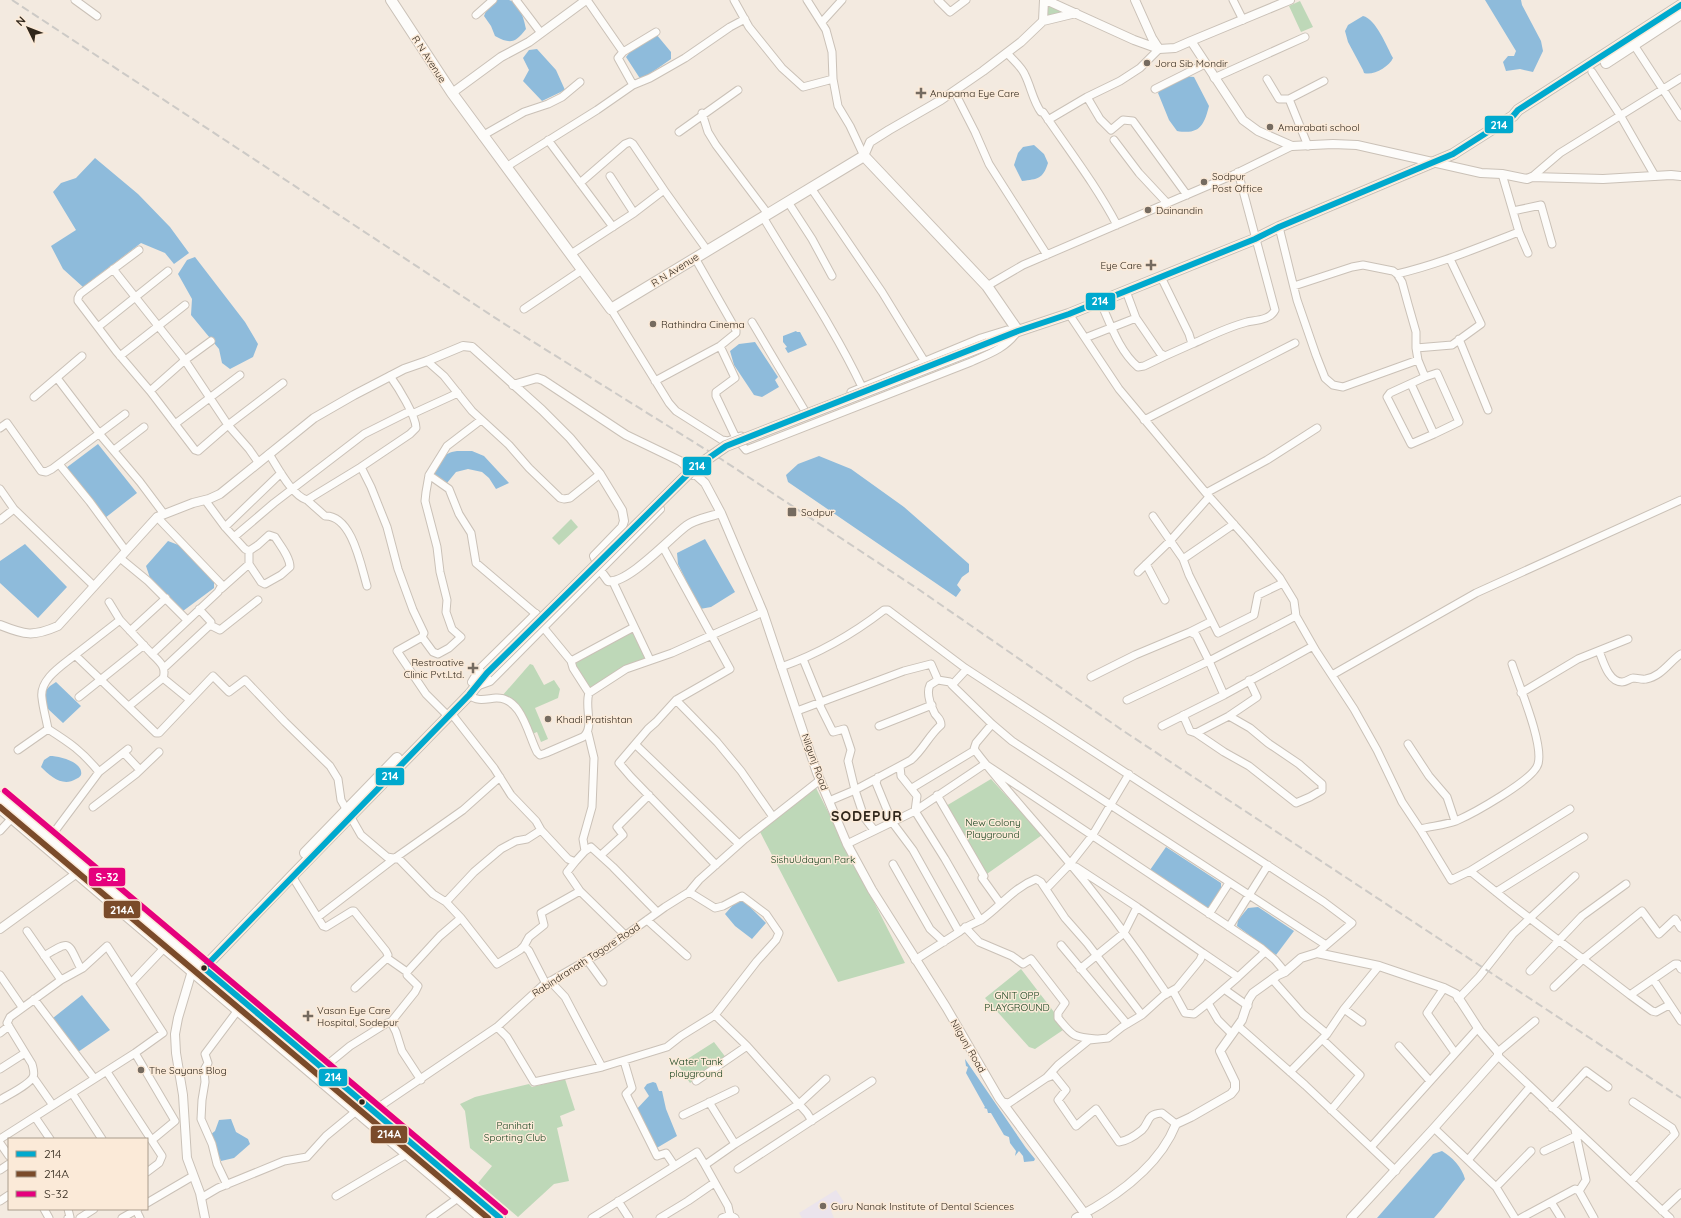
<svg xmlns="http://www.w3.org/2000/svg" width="1681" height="1218" viewBox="0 0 1681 1218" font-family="Quicksand,sans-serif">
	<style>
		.education { fill: #ebe4ec }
		.green { fill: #bed8b8 }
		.water { fill: #8ebbdb }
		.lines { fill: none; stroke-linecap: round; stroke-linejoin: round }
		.minor-casing { stroke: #cac1b7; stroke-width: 9 }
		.tertiary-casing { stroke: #cac1b7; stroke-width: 10 }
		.primary-casing { stroke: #cac1b7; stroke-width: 12 }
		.minor { stroke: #fdfcfa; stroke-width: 7 }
		.tertiary { stroke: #fdfcfa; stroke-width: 8 }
		.primary { stroke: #fdfcfa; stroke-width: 10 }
		.rail { stroke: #cdcac6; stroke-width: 2; stroke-dasharray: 8 4; stroke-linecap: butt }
		.primary-bridge-casing { stroke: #cac1b7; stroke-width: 12; stroke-linecap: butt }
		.primary-bridge { stroke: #fdfcfa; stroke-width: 10 }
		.bus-1-casing { stroke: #fbead8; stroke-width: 9 }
		.bus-2-casing { stroke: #fbead8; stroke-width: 9 }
		.bus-3-casing { stroke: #fbead8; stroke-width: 9 }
		.bus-1 { stroke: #00a9ce; stroke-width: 6 }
		.bus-2 { stroke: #7a4b2a; stroke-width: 6 }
		.bus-3 { stroke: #e5007d; stroke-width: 6 }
		.poi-dot { fill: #756b60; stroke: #fbead8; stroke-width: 1.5 }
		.bus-dot { fill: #31271b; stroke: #fbead8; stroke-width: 1.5 }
		.labels { text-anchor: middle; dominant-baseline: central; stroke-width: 3; stroke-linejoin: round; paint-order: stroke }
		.street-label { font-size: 10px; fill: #31271b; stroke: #fbead8 }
		.poi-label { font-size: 10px; fill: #31271b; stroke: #fbead8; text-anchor: start }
		.park-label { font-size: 10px; fill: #103d18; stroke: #fbead8 }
		.district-label { font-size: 14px; font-weight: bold; letter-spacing: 1px; fill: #31271b; stroke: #fbead8 }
		.line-badge { stroke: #fbead8; stroke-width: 1.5 }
		.badge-label { font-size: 11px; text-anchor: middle; font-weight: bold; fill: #fff }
	</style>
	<rect width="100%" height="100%" fill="#f3eae0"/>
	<path class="education" d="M836,1190L844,1202L831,1211L834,1218H802L799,1213Z"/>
	<path class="green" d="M1045,0L1070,12L1045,19Z
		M1300,1L1313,27L1301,32L1289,6Z
		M571,519L578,527L559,545L552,538Z
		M632,630L647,659L590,691L573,662Z
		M530,664L533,665L544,685L554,680L560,689L558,698L535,708L548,739L541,742L537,732L532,734L529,726L502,696Z
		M991,779L1042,835L984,876L946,806Z
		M816,788L905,963L838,982L759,830Z
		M1021,969L1054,1012L1055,1019L1063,1030L1035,1049L1029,1047L985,998Z
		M714,1042L727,1059L690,1083L678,1065Z
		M565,1079L575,1110L560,1116L563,1126L557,1128L569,1181L554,1184L518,1217L478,1183L492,1166L470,1148L465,1111L460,1104L475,1097L529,1084L532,1087Z"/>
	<path class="water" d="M496,0C499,0 505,0 509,0C520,3 524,19 526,29C516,42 511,45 495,36L491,26L484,16L488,6Z
		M1485,0H1521L1522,5L1541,41L1543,51L1533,72L1520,69L1506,71L1503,62L1508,56H1514L1516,51Z
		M1363,16C1376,19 1387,47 1393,58C1389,67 1373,76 1364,73L1363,70L1348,42L1345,31L1348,25Z
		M656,34L671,52V59L641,80L626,57L640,40Z
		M537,49L556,70L565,90L542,101L523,81L529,70L523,58L529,50Z
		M1183,76L1194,77L1209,106C1204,125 1200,135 1177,131L1169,120L1158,93L1161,89Z
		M1034,145L1044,154L1048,163C1043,179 1038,179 1022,181L1014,165L1018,153L1023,147Z
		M95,158L138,194L170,227L189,253L174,264L165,253L141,243L83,287L63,269L51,246L76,230L53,192L61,183L76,178Z
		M195,257L245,322L258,344L253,357L230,369L222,363L219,349L191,315L192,299L178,274L187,260Z
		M796,331L797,332H800L807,345L788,353L785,348L787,347L783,342V336Z
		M755,342L778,377L775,380L779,387L762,397L754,395L734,365L730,351L739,344Z
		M98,444L137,493L105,518L66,468Z
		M457,451H472L484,456L509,483L496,489L489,478L482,472L468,469L456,472L447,483L433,475C439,461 442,453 457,451Z
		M819,456L851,469L904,507L969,564V572L962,577L957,585L961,590L956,597L788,482L786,475L798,464Z
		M705,539L735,592L711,607L700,609L678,564L677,553Z
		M168,541L181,546L214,579V588L183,611L150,578L146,566Z
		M25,544L67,587L38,618L0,583V561Z
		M56,682L81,706L63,723L47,708L43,693L50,686Z
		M50,756C59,756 84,762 81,775C80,777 78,778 76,779C63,787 51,777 41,767L44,760Z
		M1166,847L1221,883V890L1210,907L1207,908L1150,870Z
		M740,897L766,923L752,939L735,926L725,914Z
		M1258,907L1294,931L1276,955L1237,926L1238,920L1248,908Z
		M82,995L110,1030L78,1052L53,1018Z
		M965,1059L1026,1148L1035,1159L1034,1161L1024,1162L1023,1156L1019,1151L1015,1156L1016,1151L1010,1143L1009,1137L1004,1135L991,1113H988L987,1109L984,1108L985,1107L966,1073L968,1067L966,1066Z
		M653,1082L656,1083L659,1091H662L666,1109L677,1136L655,1149L635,1111L649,1096L644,1088L647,1084Z
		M231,1119L236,1132L248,1139L250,1144L234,1158L221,1161L210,1135L215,1131L219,1120Z
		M1442,1151C1452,1157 1462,1167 1465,1179L1441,1210L1434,1218H1377L1433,1154Z"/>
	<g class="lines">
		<defs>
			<path id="minor" d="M75,0L97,16
				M516,0L541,33
				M587,0L623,52L618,58L633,85
				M734,0L749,27L782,68L803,87L833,79
				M807,0L826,30L832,52L833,79L838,106L850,126L864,156
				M938,0L950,12L966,0
				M1233,0L1243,20
				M476,15L493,0
				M822,22L842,0
				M1634,45L1681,117
				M623,52L656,32
				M1007,53C1013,60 1022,67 1025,75C1031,87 1033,101 1041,112H1043C1068,149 1096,185 1117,225
				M1592,72L1620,115L1655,176
				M1214,78L1305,37
				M1267,79L1279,99H1289L1308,146
				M1155,89L1205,64
				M954,91L975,132L989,164L1047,255
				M1087,97L1100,119L1111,130L1123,120L1133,121L1187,195
				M1289,99L1324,81
				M702,113L708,132L716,145L768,214
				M1048,120L1087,97L1120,81L1140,68L1159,49
				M679,132L738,90
				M482,136L524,112L548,104L562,97L580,82
				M548,140L613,227
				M1114,140L1139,173L1167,203
				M506,167L597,110L633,85L650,78L685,58L730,27L745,19
				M1502,174L1519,232L1528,253
				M1532,177L1560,153L1681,78
				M580,183L625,144L630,142L633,144L664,190L634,213
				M811,188L882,292L925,362
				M664,190L707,250
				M788,202L812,239L832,276
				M1513,211L1541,205L1552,244
				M763,217C797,274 834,328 862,387
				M1279,227L1297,300L1316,355L1325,378L1333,385L1343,387L1418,360L1416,348V332L1408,304L1402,282L1397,274L1393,271L1363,265L1352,267L1294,286
				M139,250L80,294L78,298V301L116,351L150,391L195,450L198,451L228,425L283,383
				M571,254L634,213L610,176
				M113,269L182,356L228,425L249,449L258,462
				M1397,274C1440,264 1479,247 1519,232
				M987,286L1023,265L1233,175L1292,146
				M1126,291L1136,318L1160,353L1165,356L1192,344L1189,334L1161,277
				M1100,301C1110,323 1119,351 1138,367L1144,366L1165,356
				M524,309L582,270
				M611,309L669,403L676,411L722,440L728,441L736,438L746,450L971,362C989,354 1006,348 1017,332
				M1069,314L1119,389L1206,493L1248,540L1280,578L1294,601L1296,616L1316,651L1354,709L1377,750L1402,802L1420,829C1432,826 1445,825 1456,821C1472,814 1534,780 1538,764C1544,744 1519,686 1512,664
				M752,322L805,411
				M98,327L168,271
				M1085,338L1136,318
				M1459,339L1488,410
				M1192,344C1210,336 1228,327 1247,322C1257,320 1270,320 1275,310L1238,172
				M720,346L735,378L716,392V396L736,438L741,436
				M1416,348L1452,345L1481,324L1450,259
				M120,356L185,305
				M427,361L444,376L472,411L509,445L529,468L560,498L564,499L570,498L600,474
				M390,376C398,387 416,416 416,428L410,434L361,467L371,487L387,527L398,569L413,610L424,633L422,637L397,651L426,694L448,716
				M1425,377L1390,393L1387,397L1411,444L1434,434
				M57,378L102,437L140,482L164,514
				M655,381L720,346L736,333V330L695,258
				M1411,384L1434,434L1459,422L1437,373L1425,377L1418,360
				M150,391L185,360L211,341
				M851,392L981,338L1007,330L1016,331
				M34,397L82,356
				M412,414L458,393
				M1144,420L1295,343
				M175,424L240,375
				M0,428L7,423L41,471L46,472L52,469L125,414
				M114,450L144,427
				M269,454C277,466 292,496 307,500L361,467
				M59,464L90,502L126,551
				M429,475L449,489L459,514L471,533L476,563L536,614
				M0,489L14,509
				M1206,493L1267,460L1317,428
				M205,500L225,527L245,549L249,551L258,545L269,535L275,537C280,545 290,557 290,567L281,575L265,584L261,582L249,564
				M307,500L325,516C352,515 361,566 367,586
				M1153,516L1183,559L1189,575L1212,621L1190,632
				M157,517L222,585L218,592L152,654C159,661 167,667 163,678
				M0,520L14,509L94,586
				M225,527L281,473
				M234,537L274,503L364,434L410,411
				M663,547L730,669L676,700L656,722L648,729L619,763L631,777L716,865
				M120,558L148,581L187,620
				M1183,559L1234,524
				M1146,564L1165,600
				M1138,572L1170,541L1209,497
				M613,582L650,660
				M221,589L249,564V551
				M109,602L120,620L152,654
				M1212,621L1218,633L1254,615L1258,595L1283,583
				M210,625L220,630L258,600
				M543,627L571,661L573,668L589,693
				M130,631L166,598
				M422,637L433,652L438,654L449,648L461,637L452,629L446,612L447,600L440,572L437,547L425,501L426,492L429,475L447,446L481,420
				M1599,651C1603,660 1608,682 1622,682C1626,682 1629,679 1633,678C1638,678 1642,680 1646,679C1662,676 1669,662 1681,654
				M75,655L120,620
				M803,659L821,703L820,706L833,732L844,729L851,750L848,761L855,790L864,817L874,830
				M571,661L634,627
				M781,667C818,654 853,634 884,610H888L965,668L1324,902L1352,923L1317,953
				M164,668L210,625L211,622L199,609
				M965,668V671L952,685L992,724L1012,741L1326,945
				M1332,675L1476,593L1681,500
				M1091,677L1135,655L1190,632L1196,635L1209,661L1296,616
				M1521,693L1578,659L1628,639
				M469,695C478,702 485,699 496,698C522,697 528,735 537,752L540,755L546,753L583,737C595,728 584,707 589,693L626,669L672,653L763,612
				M1224,695L1313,646
				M79,697L144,645
				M676,700L717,742L741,771L773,817
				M1127,700L1209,661L1224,695L1162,726
				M129,706L163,678L190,700
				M797,711L904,671L931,664L938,680L950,682L952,685
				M451,713L494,768L511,795L536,821L541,830L568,859L575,862L585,851L591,847L613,867L657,912
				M1183,715L1190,731L1196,733L1229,716L1257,697L1249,680
				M992,724L976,743L974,749C998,781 1026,811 1052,842C1093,890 1132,941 1167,994
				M879,726L932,705
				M1196,733L1224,752L1249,766L1296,803L1310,797L1322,790V784L1299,764L1268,743L1250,728L1229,716
				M1408,744L1429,776L1447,797L1455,821
				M636,745L739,844
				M18,750L48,729
				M124,753L140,770
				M900,766L901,776L917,796L915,811L945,859L980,920
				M99,772L128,749
				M878,777L876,783L892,822L913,850L959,932
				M912,788L975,750
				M937,795L984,876L982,878L1000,903
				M829,801L855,790L911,760C923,750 929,735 941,725C941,719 938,718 935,714C931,706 926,693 930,685L938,680
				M93,807L136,774L159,752
				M1420,829L1451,880L1470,871L1570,809
				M0,831L12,818
				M49,839L99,772C82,751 70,743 48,729C46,718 43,708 42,698C39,679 63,665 75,655L156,733H159L213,676L229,692L245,680L285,722L330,766L338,779L341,800L361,835L387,857L399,859L433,894L446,902L461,918L497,964L520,950L524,946L529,951L546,984
				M847,844L915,811L985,764L1261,948L1275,960L1285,972
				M585,851L583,839L592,807L594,758L588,733
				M601,855L623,835L617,827L649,795
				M893,864L930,929L944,942
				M1076,867L1137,907L1203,953
				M1470,871L1511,904L1630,995L1675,964H1678L1681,969
				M292,876L323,926L326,927L352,911H354L386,951L388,955L387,958L355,988
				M1046,889L1070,864L1092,836L1129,774
				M580,891L625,935
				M689,892L715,908L723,906L742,896L766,914L779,933L776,940L757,961L715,1015
				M1496,892L1584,837
				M446,902L474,872L501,849L516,841L527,839L541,830
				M1209,914L1229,883
				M318,917L395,858L463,810L500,777
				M647,920L687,956
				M965,927L979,942L1012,956L1023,964L1031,959L1065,1003L1058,1013V1018C1073,1036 1072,1037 1096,1039
				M1229,927L1268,865
				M1061,945L1127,1024
				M524,946L529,937L544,925L541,913L580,891L567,872L575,862
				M44,956C72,939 67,942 81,969
				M387,958L407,972V975L418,986L415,992L391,1022
				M587,960L603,982
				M915,960L959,932C966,926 973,924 981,920C1000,907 1013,888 1036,879L1041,882L1065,918L1087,943L1142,1015L1163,996L1177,988L1200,960L1203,953L1238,977L1265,952
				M1080,969L1124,933L1137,907
				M1530,971L1582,916L1626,884
				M407,972L440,936L461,918
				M0,975L22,1007
				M1272,979L1303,1014L1327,1034L1290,1072
				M1653,979L1681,1021
				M550,981L565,997L602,1067
				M131,983L167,945
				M1554,987L1583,959L1642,911L1659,934L1675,919L1681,928
				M1444,988L1427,1013L1455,1053
				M1224,989L1248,1006
				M1173,991L1185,1013L1194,1014L1208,1003
				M1630,995L1652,1011L1656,1012L1669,1005
				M34,999L94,1078
				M1458,999L1479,977L1513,934L1575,876
				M1344,1009L1379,966
				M1238,1026L1305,1085L1396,1171
				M497,1027L507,1037L534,1082L602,1067L667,1047L681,1036L715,1015L747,1046L807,1113L812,1121
				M0,1033L9,1026
				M1232,1034L1218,1020L1208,1003L1238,977
				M1327,1034L1344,1009L1362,1022
				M1322,1039L1360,1075L1331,1110
				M1399,1046L1430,1081
				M1498,1052L1535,1021
				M135,1053L175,1121L152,1140
				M1498,1056L1670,1218
				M624,1061L632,1088L626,1094L657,1156L666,1153L674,1165
				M0,1069L25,1053
				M322,1069L350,1046L387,1023L391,1022L396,1032L402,1051L421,1080
				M107,1072L162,1156L159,1163L147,1172
				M33,1077L52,1104
				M1046,1078L1054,1075L1066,1090L1058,1100L1076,1126L1096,1109L1119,1142C1126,1141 1136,1135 1142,1130C1150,1122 1146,1114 1162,1113L1176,1124
				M696,1081L747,1046
				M72,1093L102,1139
				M0,1100C8,1095 29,1085 33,1077C35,1073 33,1068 32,1064L7,1023L10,1017L61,980
				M709,1102L735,1144L799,1104L826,1079
				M1002,1102L1009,1103L1046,1078L1058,1065L1089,1040L1108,1038L1122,1027L1142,1015
				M1552,1108L1586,1071L1608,1087
				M370,1113L497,1027L542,986L608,948L665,907L689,892L699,880L745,839L820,780
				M683,1115L735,1090
				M35,1117L50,1139
				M1434,1128L1496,1187L1515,1218
				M1575,1130L1586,1180L1579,1191
				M0,1139L135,1053L163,1033L107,946L83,968L61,980L27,931
				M0,1143L9,1156
				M1371,1147L1478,1028
				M1544,1151L1576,1136
				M1468,1160L1530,1087
				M705,1165L728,1206L730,1215
				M738,1169L872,1081
				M0,1170L9,1164
				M1631,1181L1675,1134L1672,1128L1633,1102
				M227,1185L217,1164L212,1144L201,1119L202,1100L205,1082L204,1070L208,1063L205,1054L238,1010
				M1496,1187L1531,1151
				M336,1196L407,1154
				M201,1198L218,1188L284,1161L307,1157L326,1136L360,1108
				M0,1201L9,1195
				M618,1201L629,1218
				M1551,1202L1561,1218
				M147,1203L193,1176
				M44,1209L49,1218
				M136,1210L140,1218
				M1662,1211L1681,1193
				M68,1218L70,1217L68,1209
				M80,1218L94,1209
				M122,1218L138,1209
				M430,1218L458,1198
				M592,1218L697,1152L705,1165L735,1144
				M660,1218L688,1201L714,1183
				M722,1218L730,1215L735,1218
				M1521,1218L1575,1189L1579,1191L1594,1218"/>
			<path id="tertiary" d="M1046,0L1134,40L1159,49L1175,48L1191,41L1243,120L1258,131L1292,146L1333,144L1357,145L1481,173L1502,174L1527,179L1532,177L1603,179L1671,175L1681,176
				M1135,0L1152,38L1159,49
				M1043,21L1076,13
				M1191,41L1290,0
				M452,93L501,57L529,42L586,0
				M864,156L870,142L889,130L941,100L983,71L1021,42L1043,21L1044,0
				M513,385L537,378L543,380L626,435L680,461L694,473L693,475
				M694,473L705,483L721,513
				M0,625C25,635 33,637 58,626L157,517L193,503L209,499L220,494L314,418L354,395L404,369L427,361L463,346L472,347L542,410L570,438L600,474L622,510L624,521L622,527L594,556L600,570L608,581C627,585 671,537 686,526C695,519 710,517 721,513L763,612L817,773L847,844L872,890L946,1007L999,1098L1088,1218
				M472,682L480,669L536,614
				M476,686L490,681L660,509
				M0,929L77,873
				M192,971L178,1018L175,1034L176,1053L183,1095L187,1158L200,1193L205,1218
				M1076,1218C1116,1197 1159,1167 1176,1124L1191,1117L1231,1094L1235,1089V1082L1220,1051L1242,1020L1249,999L1253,993L1278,975L1285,972L1301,958L1317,953L1379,966L1444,988L1456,994L1480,1031L1498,1052V1056L1434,1128L1351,1218"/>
			<path id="primary" d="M391,0L452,93L611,309L864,156L987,286L1018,331
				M1606,63L1681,14
				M988,344L1018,331L1069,314L1255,239L1279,227L1453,154L1513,116L1518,110L1681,5
				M0,797L500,1218
				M0,808L482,1218
				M305,853L397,758
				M199,973L292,876L469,695L487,673"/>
		</defs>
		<use href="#minor" class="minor-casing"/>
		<use href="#tertiary" class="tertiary-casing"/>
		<use href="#primary" class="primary-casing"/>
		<use href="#minor" class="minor"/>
		<use href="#tertiary" class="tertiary"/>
		<use href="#primary" class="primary"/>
		<path class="rail" d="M12,0L503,323L721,459L918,589L1125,732L1681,1098"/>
		<defs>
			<path id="primary-bridge" d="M487,673L693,469L726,446L988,344"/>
		</defs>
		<use href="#primary-bridge" class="primary-bridge-casing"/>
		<use href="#primary-bridge" class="primary-bridge"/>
		<defs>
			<path id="bus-1" d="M500,1218L204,968L469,695L487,673L693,469L726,446L1018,331L1069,314L1255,239L1279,227L1453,154L1513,116L1518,110L1681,5"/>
			<path id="bus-2" d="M0,807L488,1218"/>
			<path id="bus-3" d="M5,791L505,1212"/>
		</defs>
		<use href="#bus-1" class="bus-1-casing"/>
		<use href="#bus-2" class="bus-2-casing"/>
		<use href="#bus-3" class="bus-3-casing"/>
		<use href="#bus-1" class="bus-1"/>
		<use href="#bus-2" class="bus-2"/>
		<use href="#bus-3" class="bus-3"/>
	</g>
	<g class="poi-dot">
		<circle cx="1147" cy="63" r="4"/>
		<path d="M919 87h4v4h4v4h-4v4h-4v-4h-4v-4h4z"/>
		<circle cx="1270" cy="127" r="4"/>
		<circle cx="1204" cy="182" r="4"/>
		<circle cx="1148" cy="210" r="4"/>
		<path d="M1149 259h4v4h4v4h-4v4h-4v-4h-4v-4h4z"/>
		<circle cx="653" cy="324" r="4"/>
		<rect x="787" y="507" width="10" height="10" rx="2"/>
		<path d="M471 662h4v4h4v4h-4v4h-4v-4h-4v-4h4z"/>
		<circle cx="548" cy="719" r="4"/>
		<path d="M306 1010h4v4h4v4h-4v4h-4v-4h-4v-4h4z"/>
		<circle cx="141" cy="1070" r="4"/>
		<circle cx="823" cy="1206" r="4"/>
	</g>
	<g class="bus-dot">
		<circle cx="204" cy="968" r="3.5"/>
		<circle cx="362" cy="1102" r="3.5"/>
	</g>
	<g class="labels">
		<g class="street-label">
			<text transform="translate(429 59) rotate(57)">R N Avenue</text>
			<text transform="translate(675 270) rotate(-32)">R N Avenue</text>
			<text transform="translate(815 762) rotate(70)">Nilgunj Road</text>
			<text transform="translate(586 960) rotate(-33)">Rabindranath Tagore Road</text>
			<text transform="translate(968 1046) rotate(60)">Nilgunj Road</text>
		</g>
		<g class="poi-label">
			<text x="1155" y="63">Jora Sib Mondir</text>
			<text x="930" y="93">Anupama Eye Care</text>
			<text x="1278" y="127">Amarabati school</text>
			<text x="1212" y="176">Sodpur<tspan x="1212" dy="12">Post Office</tspan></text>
			<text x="1156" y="210">Dainandin</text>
			<text x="1142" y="265" text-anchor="end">Eye Care</text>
			<text x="661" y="324">Rathindra Cinema</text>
			<text x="801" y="512">Sodpur</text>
			<text x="464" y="662" text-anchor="end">Restroative<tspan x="464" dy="12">Clinic Pvt.Ltd.</tspan></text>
			<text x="556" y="719">Khadi Pratishtan</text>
			<text x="317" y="1010">Vasan Eye Care<tspan x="317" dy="12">Hospital, Sodepur</tspan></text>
			<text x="149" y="1070">The Sayans Blog</text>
			<text x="831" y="1206">Guru Nanak Institute of Dental Sciences</text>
		</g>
		<g class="park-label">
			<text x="993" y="822">New Colony<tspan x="993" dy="12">Playground</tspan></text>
			<text x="813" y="859">SishuUdayan Park</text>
			<text x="1017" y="995">GNIT OPP<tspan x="1017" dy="12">PLAYGROUND</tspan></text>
			<text x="696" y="1061">Water Tank<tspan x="696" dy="12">playground</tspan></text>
			<text x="515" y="1125">Panihati<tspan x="515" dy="12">Sporting Club</tspan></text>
		</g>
		<g class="district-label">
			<text x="867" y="816">SODEPUR</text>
		</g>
	</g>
	<g class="line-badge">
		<rect x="1484" y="115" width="30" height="19" rx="4" fill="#00a9ce"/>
		<rect x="1085" y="292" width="31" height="19" rx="4" fill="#00a9ce"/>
		<rect x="682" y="456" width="30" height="20" rx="4" fill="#00a9ce"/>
		<rect x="375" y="767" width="30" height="19" rx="4" fill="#00a9ce"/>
		<rect x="88" y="867" width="38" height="20" rx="4" fill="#e5007d"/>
		<rect x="103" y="900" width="38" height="19" rx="4" fill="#7a4b2a"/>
		<rect x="318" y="1068" width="30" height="19" rx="4" fill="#00a9ce"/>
		<rect x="370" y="1125" width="38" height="19" rx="4" fill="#7a4b2a"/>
	</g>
	<g class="badge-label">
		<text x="1499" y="129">214</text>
		<text x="1100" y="305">214</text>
		<text x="697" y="470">214</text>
		<text x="390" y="780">214</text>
		<text x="107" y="881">S-32</text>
		<text x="122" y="914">214A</text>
		<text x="333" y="1081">214</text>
		<text x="389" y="1138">214A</text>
	</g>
	<rect x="8" y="1138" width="140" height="72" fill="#fbead8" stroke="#aa9c8c"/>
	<rect x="16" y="1151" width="20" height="6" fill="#00a9ce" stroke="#aa9c8c"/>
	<text x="44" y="1158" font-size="12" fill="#31271b">214</text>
	<rect x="16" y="1171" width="20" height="6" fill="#7a4b2a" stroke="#aa9c8c"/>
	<text x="44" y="1178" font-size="12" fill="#31271b">214A</text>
	<rect x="16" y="1191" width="20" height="6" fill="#e5007d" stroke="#aa9c8c"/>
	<text x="44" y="1198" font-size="12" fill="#31271b">S-32</text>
	<g transform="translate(28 28) rotate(313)" stroke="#fbead8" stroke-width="3" paint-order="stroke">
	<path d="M0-3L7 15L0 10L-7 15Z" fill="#31271b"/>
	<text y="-6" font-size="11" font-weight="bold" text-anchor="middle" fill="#31271b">N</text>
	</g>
</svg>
